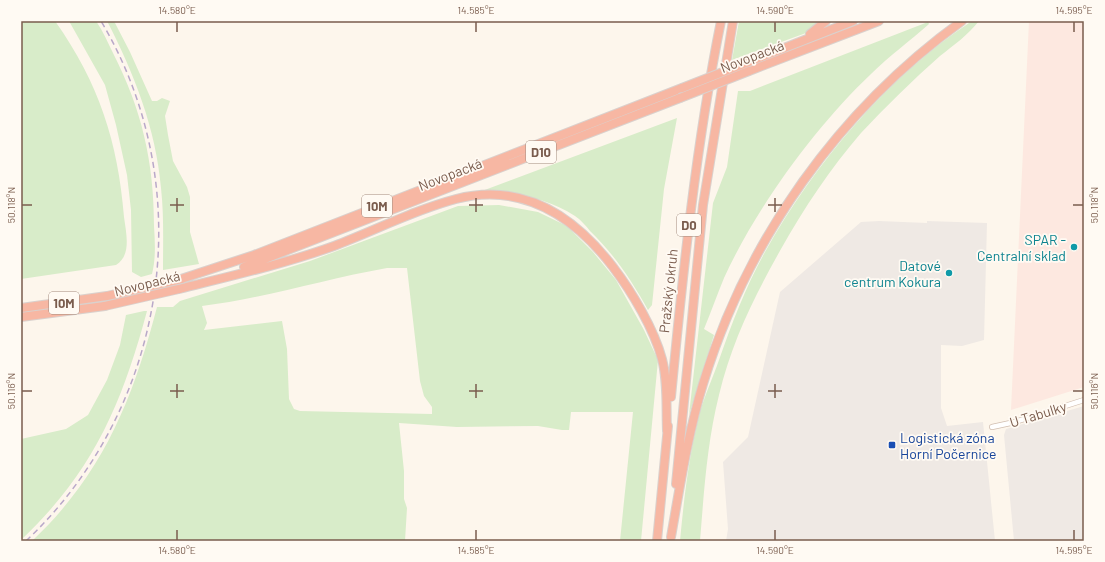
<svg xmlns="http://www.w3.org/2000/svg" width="1105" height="562" viewBox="0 0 1105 562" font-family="Barlow,sans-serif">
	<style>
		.commercial { fill: #fde8e0 }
		.industrial { fill: #efe9e4 }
		.green { fill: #d8ecc9; fill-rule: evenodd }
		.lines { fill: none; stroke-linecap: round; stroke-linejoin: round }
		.street-casing { stroke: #d1beb0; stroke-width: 6 }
		.highway-casing { stroke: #dad1cd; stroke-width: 10 }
		.street { stroke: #fff; stroke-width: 4.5 }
		.highway { stroke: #f7b7a3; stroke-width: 8 }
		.rail { stroke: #b9a8c9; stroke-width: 1.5; stroke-dasharray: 6 4; stroke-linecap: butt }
		.highway-bridge-casing { stroke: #dad1cd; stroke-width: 10; stroke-linecap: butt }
		.highway-bridge { stroke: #f7b7a3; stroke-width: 8 }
		.ticks { fill: none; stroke: #7a5c4d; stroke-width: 1.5 }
		.culture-dot { fill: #0f9aa8; stroke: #fffaf3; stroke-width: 1.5 }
		.transit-dot { fill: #1a4fb4; stroke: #fffaf3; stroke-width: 1.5 }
		.labels { text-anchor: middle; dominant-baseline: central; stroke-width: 3.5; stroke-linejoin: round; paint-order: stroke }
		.shield { fill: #fffaf3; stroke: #a28b7f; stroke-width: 1 }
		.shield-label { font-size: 13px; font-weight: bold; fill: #7a5c4d }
		.street-label { font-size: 14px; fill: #7a5c4d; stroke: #fffaf3 }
		.culture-label { font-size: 14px; fill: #0d838f; stroke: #fffaf3; text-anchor: end }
		.transit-label { font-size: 14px; fill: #164399; stroke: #fffaf3; text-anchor: start }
		.neatline { fill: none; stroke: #7a5c4d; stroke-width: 1.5 }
		.ticks-label { font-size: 10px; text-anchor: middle; fill: #7a5c4d }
	</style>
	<rect width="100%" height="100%" fill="#fdf6ec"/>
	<path class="commercial" d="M1029,21H1084V387L1011,410Z"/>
	<path class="industrial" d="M879,221L927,223V221L987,223L984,340L962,346L941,345V408L947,426L983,422L995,541H726L728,529L723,462L748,437L780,292L861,222Z
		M1084,406V541H1014L1004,435L1006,429Z"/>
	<path class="green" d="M21,21H55C99,83 118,142 124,217C126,233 132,255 116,265L21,279Z
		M69,21H96C103,31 108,43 113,53C142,110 154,162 154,226C155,242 156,258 152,274L141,277L132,272L131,210L127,175L116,125L105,85Z
		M107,21H113L115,23L130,52L152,101H157L162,98L170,101L165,116L168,135L173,161L187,187L190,197V232L199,264L163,270C163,243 164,215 161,188C156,129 134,73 107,21Z
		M739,21H822L806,33L732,60Z
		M972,21H979C968,35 954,45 940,56C913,80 886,106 861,133C830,169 804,208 781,249C754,297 732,341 719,395C707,443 704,492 700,541H680C684,498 689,454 700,412C705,395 713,377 719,360C732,323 746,286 765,252C814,164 888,76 972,21Z
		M928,22L929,24C910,41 889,56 871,74C815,127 756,208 724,278C717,295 711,312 704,329L714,335L689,415L713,203L727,167L738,91H750Z
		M677,118L664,189L652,305L648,310C632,281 614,254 590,231C586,226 581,220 575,216C547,198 515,192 482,191Z
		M499,205L538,212L567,226L593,252L616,280L644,330L658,360L641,541H620L633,412H571L569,430H562L538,426L457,427L399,423L404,471V499L407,508L405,541H32C103,474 133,399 157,307H173L180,301L310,261L458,206ZM387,268H407L420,381L424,396L432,407V414L300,411L294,409L289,399L287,349L282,321L204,330L207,323L202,306C265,298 325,279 387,268Z
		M144,311H147C122,404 93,472 21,540V439L66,429L88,415L107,380L120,345L126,315Z"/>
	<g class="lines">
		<defs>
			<path id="street" d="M992,427L1015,422L1084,400"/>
			<path id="highway" d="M810,34L826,21
				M751,61L853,21
				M749,71L879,21
				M244,267L680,98
				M181,279L254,255L682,88
				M179,289C231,276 284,264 334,246C374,231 414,210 456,199C523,182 574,216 613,267C632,292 654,329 662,359C668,382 666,407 667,431
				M21,308L107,296
				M21,317L105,306
				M671,397C683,271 696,145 721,21
				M676,484L703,205L733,21
				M671,537C680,486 688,433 703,384C747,239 839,110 962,21
				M657,541L668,426"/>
		</defs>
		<use href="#street" class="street-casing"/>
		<use href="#highway" class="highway-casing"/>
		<use href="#street" class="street"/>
		<use href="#highway" class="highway"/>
		<path class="rail" d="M26,541C168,407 201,189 101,21"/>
		<defs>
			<path id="highway-bridge" d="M682,88L751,61
				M680,98L749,71
				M107,296L181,279
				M105,306L179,289"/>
		</defs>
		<use href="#highway-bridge" class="highway-bridge-casing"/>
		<use href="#highway-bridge" class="highway-bridge"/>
	</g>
	<path class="ticks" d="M177,22V32M476,22V32M775,22V32M1074,22V32M177,198V212M476,198V212M775,198V212M22,205H32M170,205H184M469,205H483M768,205H782M1073,205H1083M177,384V398M476,384V398M775,384V398M22,391H32M170,391H184M469,391H483M768,391H782M1073,391H1083M177,530V540M476,530V540M775,530V540M1074,530V540"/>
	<g class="culture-dot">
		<circle cx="1074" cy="247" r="4"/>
		<circle cx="949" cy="273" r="4"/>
	</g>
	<rect class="transit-dot" x="888" y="441" width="8" height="8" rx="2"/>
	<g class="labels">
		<g class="shield">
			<rect x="526" y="141" width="30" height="22" rx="3"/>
			<rect x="362" y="195" width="30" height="22" rx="3"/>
			<rect x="677" y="214" width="24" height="22" rx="3"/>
			<rect x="49" y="292" width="30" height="22" rx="3"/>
		</g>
		<g class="shield-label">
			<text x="541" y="152">D10</text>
			<text x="377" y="206">10M</text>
			<text x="689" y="225">D0</text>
			<text x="64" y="303">10M</text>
		</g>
		<g class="street-label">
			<text transform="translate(752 56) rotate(-21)">Novopacká</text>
			<text transform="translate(450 174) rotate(-21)">Novopacká</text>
			<text transform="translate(147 283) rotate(-14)">Novopacká</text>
			<text transform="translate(668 291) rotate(-84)">Pražský okruh</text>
			<text transform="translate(1038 414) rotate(-17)">U Tabulky</text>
		</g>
		<g class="culture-label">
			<text x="1066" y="239">SPAR -<tspan x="1066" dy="16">Centralní sklad</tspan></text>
			<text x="941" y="265">Datové<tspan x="941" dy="16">centrum Kokura</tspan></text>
		</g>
		<g class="transit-label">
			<text x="900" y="437">Logistická zóna<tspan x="900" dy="16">Horní Počernice</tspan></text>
		</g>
	</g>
	<rect width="1105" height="562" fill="none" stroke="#fffaf3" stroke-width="44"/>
	<rect x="22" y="22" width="1061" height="518" class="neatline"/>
	<g class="ticks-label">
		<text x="177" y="14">14.580°E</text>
		<text x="476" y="14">14.585°E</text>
		<text x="775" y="14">14.590°E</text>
		<text x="1074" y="14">14.595°E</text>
		<text transform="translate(11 205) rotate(-90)" y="4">50.118°N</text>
		<text transform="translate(1094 205) rotate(-90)" y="4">50.118°N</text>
		<text transform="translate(11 391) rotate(-90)" y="4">50.116°N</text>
		<text transform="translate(1094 391) rotate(-90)" y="4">50.116°N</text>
		<text x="177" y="554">14.580°E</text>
		<text x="476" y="554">14.585°E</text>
		<text x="775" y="554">14.590°E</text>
		<text x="1074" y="554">14.595°E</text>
	</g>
</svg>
